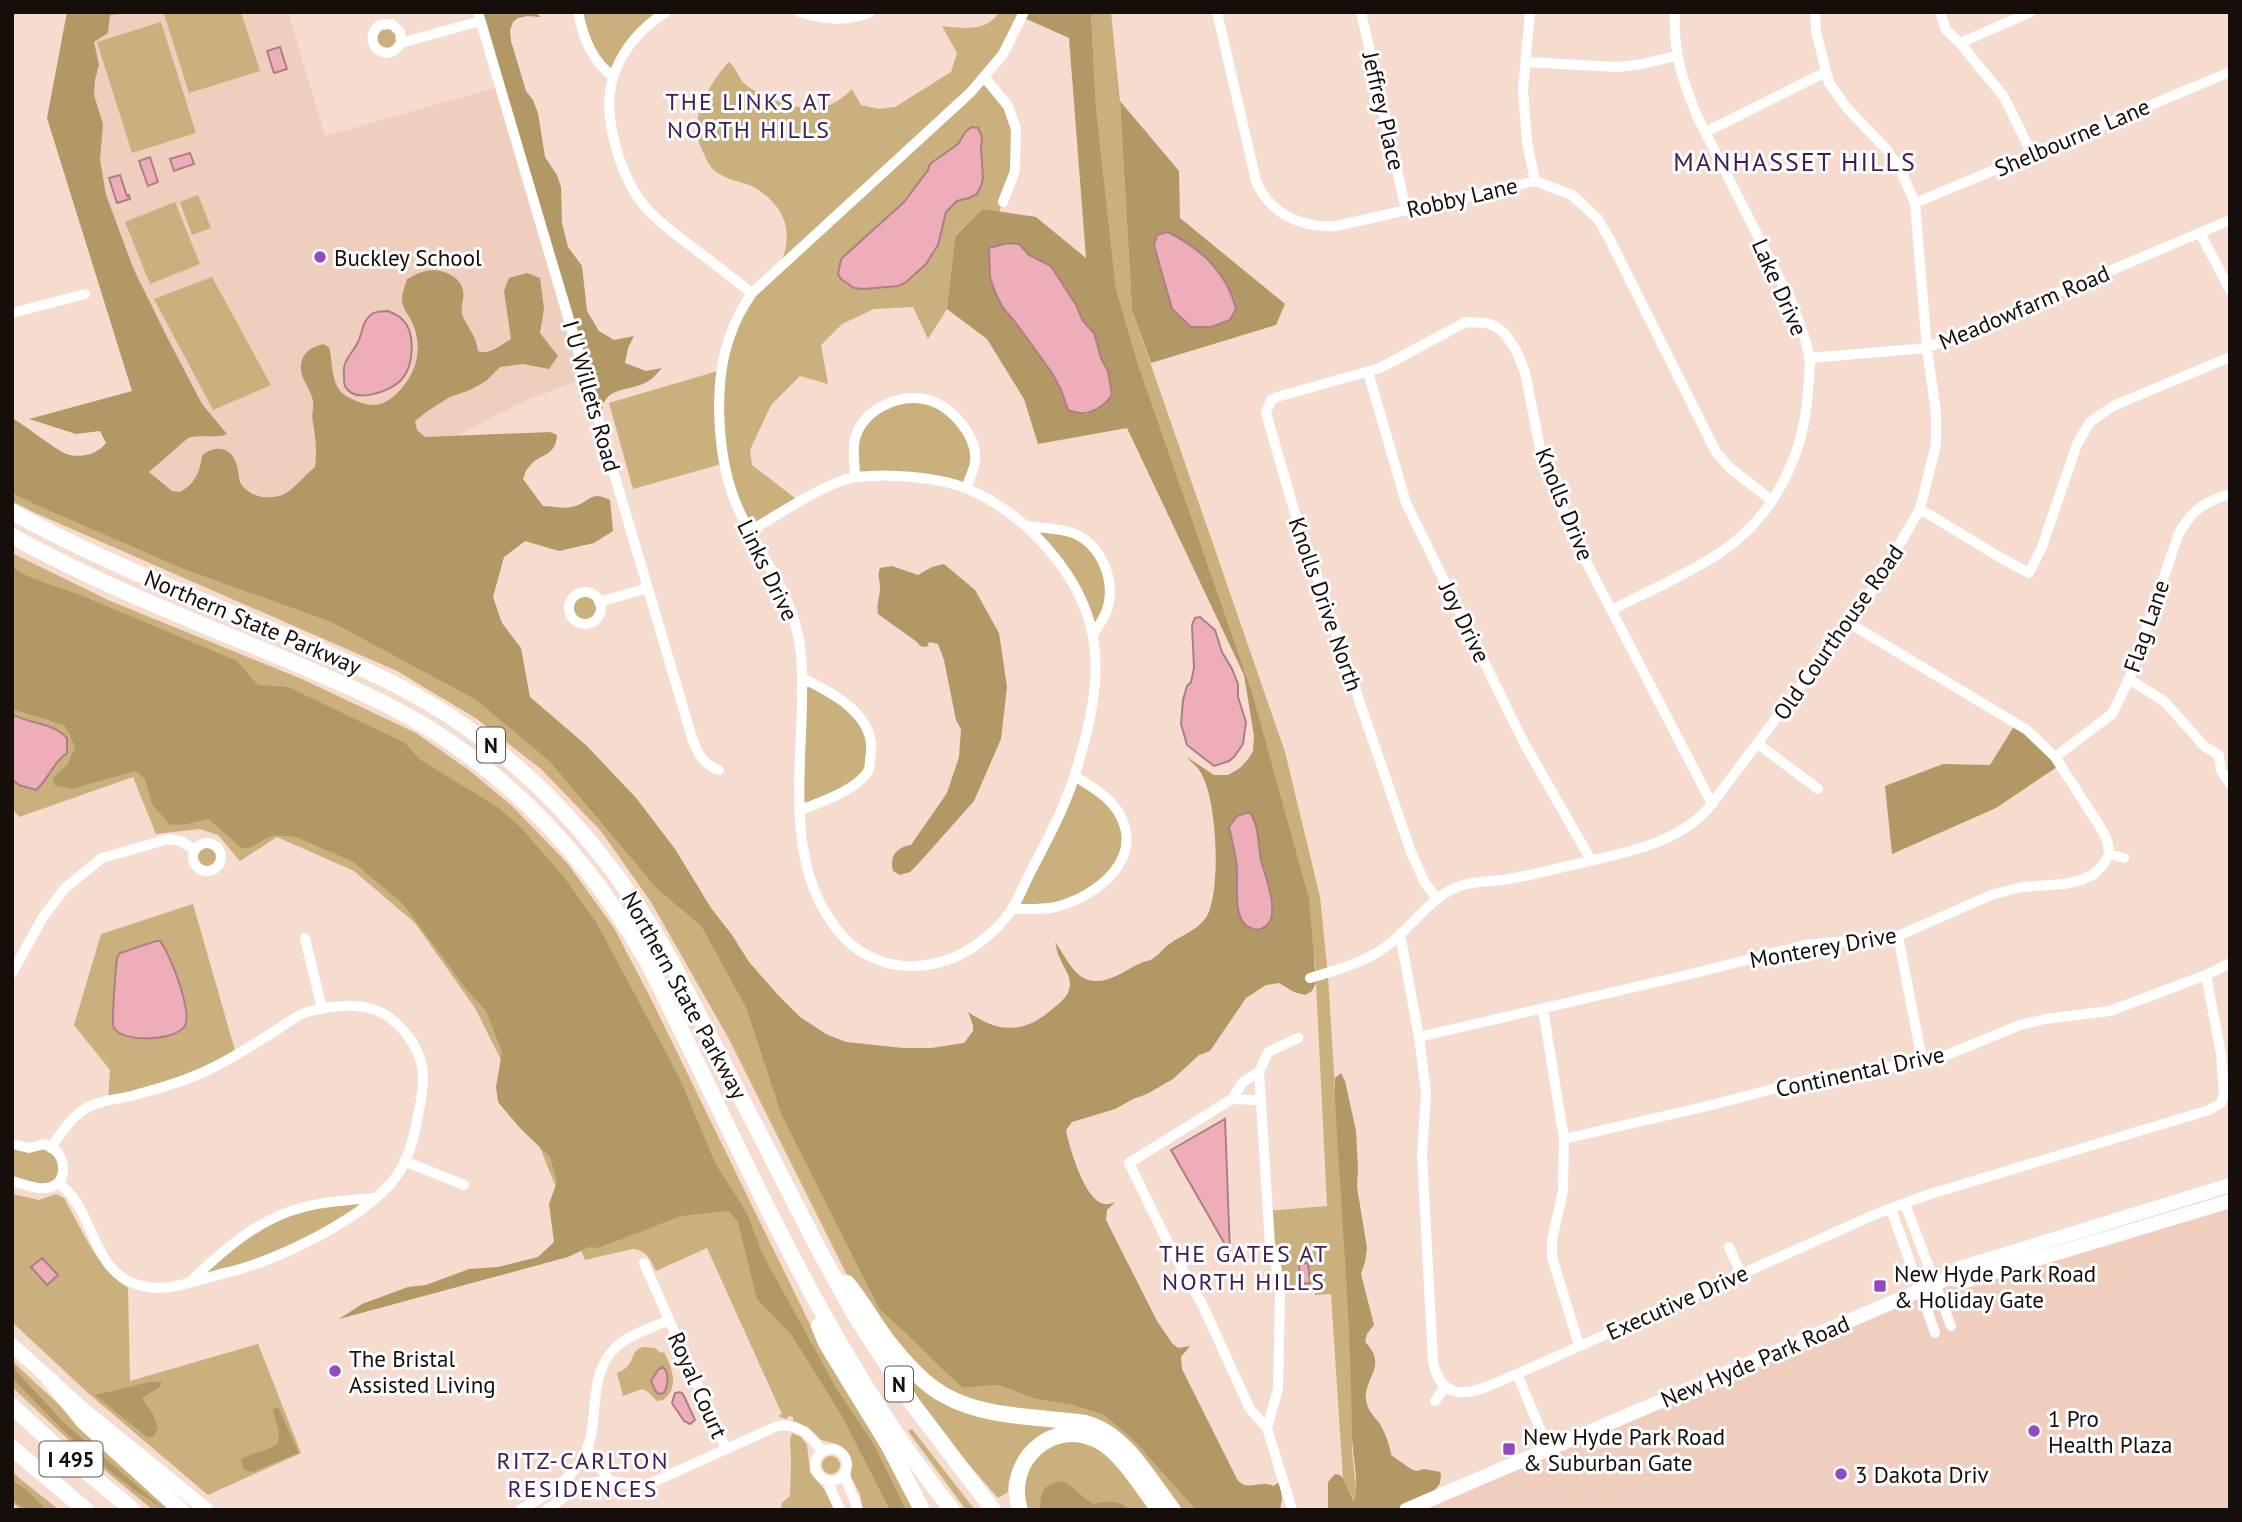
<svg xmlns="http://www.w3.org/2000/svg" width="2242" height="1522" viewBox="0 0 2242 1522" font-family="'PT Sans',sans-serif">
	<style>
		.built { fill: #f0cebe }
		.green { fill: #c9b07d }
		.forest { fill: #b29864; fill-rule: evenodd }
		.water { fill: #eeaeb9; stroke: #ad7e84; stroke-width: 2 }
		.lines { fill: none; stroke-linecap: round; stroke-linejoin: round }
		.minor { stroke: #fff; stroke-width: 10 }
		.major { stroke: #fff; stroke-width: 14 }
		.highway { stroke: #fff; stroke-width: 16 }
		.poi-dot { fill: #924bbf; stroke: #fff; stroke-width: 2.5 }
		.labels { text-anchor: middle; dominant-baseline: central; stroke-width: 6; stroke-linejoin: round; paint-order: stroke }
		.shield { fill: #fff; stroke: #5c5654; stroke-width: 2 }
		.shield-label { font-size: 21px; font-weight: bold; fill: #160e0a }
		.street-label { font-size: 23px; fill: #160e0a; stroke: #fff }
		.poi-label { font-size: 23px; fill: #160e0a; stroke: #fff; text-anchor: start }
		.neighbourhood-label { font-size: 24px; letter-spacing: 2px; fill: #3f1d54; stroke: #fff }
		.quarter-label { font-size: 26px; letter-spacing: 2px; fill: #3f1d54; stroke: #fff }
	</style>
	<rect width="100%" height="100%" fill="#f6dbcf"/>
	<path class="built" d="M87,12H288L325,136L498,87L584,378L524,401L455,437L423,450L285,499L216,516L136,483L165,440L47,118Z
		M2230,1193V1510H1406L1935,1283L2074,1239Z"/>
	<path class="green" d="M170,12H241L260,71L189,93L164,14Z
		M578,12H666L649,23L613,76L604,70Z
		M999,12H1024L985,78L1008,106L1015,171L999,212L982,209L955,235L947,309L928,339L913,307L874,309L842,324L821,345L828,384L800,376L771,405L750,450L752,465L800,502L750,531L725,463L633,489L609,403L721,370C726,354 729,333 737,319C755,287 792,271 786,228C784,210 766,192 749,185C738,181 725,179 715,171C709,166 707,161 704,154C699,144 695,134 697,123C699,103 715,76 729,62C738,70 738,78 745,84C760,97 799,111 819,108C832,106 843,98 852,89L861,105L879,109L895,107L951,72L957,53L942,26C962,28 987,33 999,12Z
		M1091,12H1111L1120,101L1132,310L1285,752L1320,897L1328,976L1352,1362V1450L1356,1488L1355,1503L1343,1478L1331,1294L1315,1295L1314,1289L1279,1291L1268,1211L1327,1206L1315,962L1251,689L1138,364L1116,289L1096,108Z
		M161,22L196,133L132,153L97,42Z
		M389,23L402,40L385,53L372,36Z
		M198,195L211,228L192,235L180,202Z
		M175,202L200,264L150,284L125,222Z
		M212,277L271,385L213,410L154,299Z
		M911,398L951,414L974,449L966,488L930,480L855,477L860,426L870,414Z
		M12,493L36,505L183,569L331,622L476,700L550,762L657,889L701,926L746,1008L781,1114L879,1309C908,1334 934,1363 963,1388L998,1385L1035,1399L1071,1403L1104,1415L1133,1440L1196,1510H1179L1118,1432L978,1405L942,1390L914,1367L848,1277L729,1039L651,902L601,831L541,769L477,719L397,671L33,512L12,501Z
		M1027,526L1070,532L1096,550L1110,591L1093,635L1076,588Z
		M12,553L108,600L304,680L416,733L470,771L512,806L568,864L614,928L650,997L824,1353L872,1428L916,1510H863L860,1494L851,1477V1459L846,1450L837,1444L821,1440L808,1427L793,1421V1417L789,1416L786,1419L778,1416L782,1414L707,1248L656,1271C650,1259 647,1250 632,1249L585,1260L521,1100L475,1008L415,923L354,871L277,837L240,861L218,835L200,829L156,834L133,777L19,817L12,808Z
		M569 608a16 16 0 1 1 32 0a16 16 0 1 1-32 0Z
		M802,678L831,691L865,725L869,769L856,784L800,810Z
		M1075,776L1093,788L1123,822L1122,862L1076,900L1012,909Z
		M193 857a14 14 0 1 1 28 0a14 14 0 1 1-28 0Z
		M193,904L236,1054L216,1066L108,1101L110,1070L74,1025L101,934Z
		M12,1144L56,1151L64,1173L49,1188L12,1181Z
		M12,1194L39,1200L56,1194L64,1198C82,1230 97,1268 128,1288L130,1381L258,1344L301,1453L208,1495L88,1393L12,1322Z
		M374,1198L297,1247L191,1281L228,1246L294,1210Z
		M643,1347L655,1348L661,1353L664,1352C672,1368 680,1387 663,1400L657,1401L648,1392L642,1389L623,1396L617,1373C637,1366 628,1351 643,1347Z
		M12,1361L172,1510H153L73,1444L12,1387Z
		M906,1371L926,1391L1055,1427L1054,1432C1028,1442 1009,1461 1008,1492L998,1498L942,1434L900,1374Z
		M912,1429L975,1510H966L908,1431Z
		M792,1433L801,1437L807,1445L810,1472L824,1489L834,1510H776L782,1507L781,1504L790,1496L791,1462L790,1440Z
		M1059,1441C1071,1441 1081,1440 1092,1444C1111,1452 1137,1493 1151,1510H1024L1022,1505L1027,1465L1043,1449Z
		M822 1465a9 9 0 1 1 18 0a9 9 0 1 1-18 0Z
		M12,1471L18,1477L59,1510H21L12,1502Z"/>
	<path class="forest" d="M67,12H139L110,15L108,33L94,42L99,65L95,80L94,95L103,124L100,160L106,195L134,270L168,339L202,404L227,434C215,439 201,434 188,438L149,472L172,491L180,492C195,484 200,472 202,456C213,445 231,446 236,463C239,470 238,478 241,484C250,498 272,501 286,493C296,487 305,475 315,467C317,449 316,441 313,423C311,416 314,408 313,401C311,389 299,377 301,365C302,352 312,347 323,344L329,347C334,366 329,388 350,398C366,406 380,409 394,396C415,377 424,352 413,324C409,315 403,310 402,300C402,292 405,286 407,279C412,277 417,273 422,272C436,267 459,273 463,290C465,299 459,308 463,317C469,330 476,335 478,351C489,356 501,345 511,339L504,291L509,278L527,273L540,278L544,309L540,333L558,356L549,369L523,364L500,367L486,381L470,390L450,397L429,410L415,421L417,430L425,437L550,432L557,435C556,458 538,453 528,468C525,471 525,475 523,479L543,506C552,506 563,509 572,507C589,504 589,489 610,500L613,531L594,543L559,551L525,541L504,557L493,597L502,623L521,648L530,697L586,745L637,799L675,849L711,908L732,935L749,962L778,995L800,1017L826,1034L846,1042L903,1048H931L964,1043L973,1031V1025L968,1012C1002,1035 1026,1033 1056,1006C1063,1000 1070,994 1070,984C1070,974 1063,967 1060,958C1057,954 1057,948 1055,942C1064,954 1072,973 1086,979C1106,987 1124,970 1141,963C1145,961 1151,961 1155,957C1161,953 1164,947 1171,943C1184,934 1200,929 1208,914C1221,885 1217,800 1201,773C1198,767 1191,762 1187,757L1214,775H1228L1240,768L1249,758L1253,751L1254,736L1244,675L1127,428L1038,444L1024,399L987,339L947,309L955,236L982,209L1036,217L1086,258L1069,38L1022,17L1024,12H1091L1096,108L1116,289L1138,364L1251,689L1309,899L1316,983L1312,991L1305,995L1294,992L1279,983L1266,985L1246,998L1210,1051L1199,1055L1173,1079L1147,1094L1133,1099L1115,1109L1072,1122L1066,1130C1069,1147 1085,1201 1104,1204C1108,1205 1112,1203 1115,1202L1107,1210L1106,1220L1157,1321L1172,1343L1178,1348L1190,1346L1181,1357L1182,1369L1237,1479C1247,1493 1259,1479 1273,1486L1280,1482L1282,1499L1280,1510H1196L1133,1440L1104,1415L1071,1404L1035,1399L998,1385L963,1388C934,1363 908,1334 879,1309L781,1114L746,1008L701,926L657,889L550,762L476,700L331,622L183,569L36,505L12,493V418C27,426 57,452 70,455C83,458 99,453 106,443L100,431L76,434L29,419L132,391L47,118ZM1008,243L1019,244L1029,255L1052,266L1076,305L1083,321L1094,333L1101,358L1108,371L1112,395L1087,414L1068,410L1061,390L1052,373L1016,323L1003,308L990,278V248ZM1255,820L1261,859L1271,896L1238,905L1237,869L1229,826Z
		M482,12H534L541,17L527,16L518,18L513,22L510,30L511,41L526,91L533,100L538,113L545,157L557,175L561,187L562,223L568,247L582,266L587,311L599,331L614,340L634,336L628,348L625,363L646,371L662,368C658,372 654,377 650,380C632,393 605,384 602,411Z
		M1120,101L1179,171L1180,218L1285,304L1276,325L1151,363L1132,310Z
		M944,564L975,590L999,633L1007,687L1001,739L974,801L919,863L910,872L900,875L893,871C889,856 897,847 911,845L947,793L959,757L961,729L956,720L944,660L938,644L929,642L927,647L920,646L917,642L878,614C876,604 880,597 880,588C880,580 877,576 880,568L892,566L918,575L932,567Z
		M12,567L29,577L85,597L237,661L258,685L288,687L405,743L419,759L499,808L523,830L563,876L596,922L679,1077L716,1165L747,1213L762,1253L836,1388L874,1445L906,1510H890L842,1416L791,1334L757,1299L738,1222L729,1211L681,1216L598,1248L589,1247L568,1257L339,1319L362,1304L408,1287L426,1285L469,1269L498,1267L538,1257L554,1242L549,1204L557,1182L550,1157L520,1128L498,1102L496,1087L502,1052L486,1011L466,989L404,905L352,861L296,837L273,835L249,848H241L209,819L187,824L170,825L152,804L145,779L135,771L71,789L54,785L53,778L67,765L75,748L70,735L64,725L12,709Z
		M2016,723L2060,765L1996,808L1892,854L1885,786L1943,764L1990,765Z
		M1341,1073L1345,1081L1356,1131L1358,1169L1357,1187L1367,1248L1365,1262L1361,1274L1374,1325L1367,1334L1365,1342C1389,1366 1363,1378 1366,1400C1367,1410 1374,1416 1380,1424C1385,1433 1390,1445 1391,1455L1411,1469L1416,1471L1424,1469L1440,1472L1441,1475L1440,1483L1434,1491L1403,1510H1328V1482L1335,1474L1340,1475L1343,1478L1354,1502C1360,1482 1352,1455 1352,1434C1351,1322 1341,1210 1335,1099V1078Z
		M12,1366L64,1423L165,1510C107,1474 58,1427 12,1378Z
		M150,1382H162L160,1387L142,1398L153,1414L158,1429L153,1437H147L95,1395Z
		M278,1407L299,1453L252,1472L244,1470L241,1459C254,1451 265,1453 278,1443L279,1432L273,1411L275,1408Z
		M12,1480L28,1491L46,1510C29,1510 25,1511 12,1499Z
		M1062,1481C1075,1487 1081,1497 1093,1504C1107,1501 1119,1499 1130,1510H1040C1041,1490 1042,1486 1062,1481Z"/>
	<path class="water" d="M280,47L287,69L274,73L267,51Z
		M972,127L978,128L982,137L981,148L983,178L981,186L977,194L969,198L957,201L946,212L938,245L926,264L905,283L898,286L864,289L854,288L841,279L838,274L841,259L904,202L928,170L930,164L958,144L966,131Z
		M190,153L194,164L174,171L170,159Z
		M150,157L158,182L148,186L139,161Z
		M120,175L127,196L129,195L130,199L117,203L109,178Z
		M1168,232C1201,249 1227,272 1236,309L1230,320L1211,327H1191L1172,309L1154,245L1157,235Z
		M1008,243L1019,244L1029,255L1051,266L1076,305L1083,321L1094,333L1101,358L1108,371L1112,395C1101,410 1085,418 1068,410L1061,390L1052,373L1016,323L1003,308L995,292L990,277L989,248Z
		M388,311C393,313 398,315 402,319C416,332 414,365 402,379C392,391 354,405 345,386C344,383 344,379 344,375C342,361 352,354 358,342C363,332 362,321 372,314C377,311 383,311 388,311Z
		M1200,617L1215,630L1222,652L1232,669L1238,684V697L1246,722L1243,744L1234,757L1229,761L1214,766L1187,745L1181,724L1183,700L1187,686L1191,682L1194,668L1192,625L1195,618Z
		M12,714C30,725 51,721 67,738V753C53,762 49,779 36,790L19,785L12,779Z
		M1246,813H1250C1259,825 1258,845 1261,860C1265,875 1281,915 1266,926C1261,930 1256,931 1251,928C1232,922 1238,885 1237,869C1236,855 1232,841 1229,827L1237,816Z
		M156,941H160C170,953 194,1015 184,1027C173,1041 123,1043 114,1028C111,1023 116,967 117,958L120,953Z
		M1225,1119L1230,1253L1171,1150Z
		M42,1258L58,1275L47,1285L31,1267Z
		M1308,1263L1310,1283L1300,1284L1299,1264Z
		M663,1367C670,1374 668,1385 664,1393L660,1394L656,1392L651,1381L658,1370Z
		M680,1392L683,1394L695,1420L690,1424L684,1421L672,1403L675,1393Z"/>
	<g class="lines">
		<path class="minor" d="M478,12L692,738C697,752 703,765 719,770
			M578,12C583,37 592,62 613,76
			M666,12C642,27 621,50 613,78C601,116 621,180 647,209C659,222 674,233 688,244C710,260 731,277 752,293
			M799,12C823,19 846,23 870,12
			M1217,12L1256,181C1270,214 1301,228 1336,226L1535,181L1572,195L1598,219L1610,240L1716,452L1729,467L1771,500
			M1361,12L1406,210
			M1530,12L1523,90L1527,142L1535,181
			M1940,12L1946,30L1960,43L2004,97L2032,154
			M401,43L400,32L392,24L380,25C359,41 387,67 401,43L480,21
			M1960,43L2031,12
			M1526,62L1617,67L1642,64L1676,56
			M985,78L1008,106L1016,129L1015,171L1003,202
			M1706,132L1826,72
			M1915,203L2230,72
			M2200,233L2230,290
			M12,313L85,294
			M1809,358L1927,348L2230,220
			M1368,372L1406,503L1524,743L1591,860
			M855,477C855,465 852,450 855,439C862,411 896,394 924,399C949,403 978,435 975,462C974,470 969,480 966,488
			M1920,509L2001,558L2029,573L2042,547L2077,444L2090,422L2113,406L2230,357
			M1027,526C1040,528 1056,528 1070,532C1101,541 1118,583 1106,612C1103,620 1097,628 1093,635
			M750,531C776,516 829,480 857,477C888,473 939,477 968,489C1025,513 1082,575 1093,637C1101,681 1089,728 1076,771C1066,806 1047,840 1030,873C1024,885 1019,898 1012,909C998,930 974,950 950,959C922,969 892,969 865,954C848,945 837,931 827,915C788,853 801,772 802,703C802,679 803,654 797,631C786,583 753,547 735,501C717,455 713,382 730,336C735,321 743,306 752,293L971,92L1003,54L1024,12
			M569 608a16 16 0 1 1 32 0a16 16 0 1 1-32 0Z
			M599,602L648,588
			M1612,610C1648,591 1687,575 1721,552C1775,516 1805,453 1808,389C1809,379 1811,367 1809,357C1807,338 1797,319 1791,301L1697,116C1682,78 1673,54 1675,12
			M2129,679L2165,702L2205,747L2219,755L2221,770L2230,784
			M1758,744L1818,789
			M2055,757L2112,714L2129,679L2179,533C2193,509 2204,502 2230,494
			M800,810C819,803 860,789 869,769C870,765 870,757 871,753C875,714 831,692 802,678
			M193 857a14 14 0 1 1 28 0a14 14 0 1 1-28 0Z
			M2109,854L2124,858
			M1437,899L1425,883L1411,852L1294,510L1266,413L1271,400L1277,397L1380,368L1466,322L1486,323L1495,326L1505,334L1516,350L1525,372L1541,454L1577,544L1712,804
			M1012,909C1026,909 1041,910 1055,907C1097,897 1148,857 1117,810C1107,795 1090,786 1075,776
			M1400,934L1419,1037L1426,1093L1422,1155L1433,1362C1444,1413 1485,1387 1517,1374L1876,1214L1927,1195L2209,1110L2221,1103L2224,1094L2221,1054L2206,975
			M1898,936L1922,1060
			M305,938L322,1009
			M12,973L43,917L65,888L102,858L169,839L181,841L195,850
			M1310,978C1340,969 1368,962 1392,942C1414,924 1430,898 1457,887C1473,880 1492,882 1509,879C1532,875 1554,869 1577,864C1622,853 1674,845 1707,810L1872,591L1920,509L1936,444V413L1927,348L1915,203L1900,169L1887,150L1847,108L1829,83L1816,31L1815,12
			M1543,1009L1564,1139L1563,1191L1552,1240V1257L1579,1345
			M1419,1037L1691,974L1805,945L1898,936L1991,895L2021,887L2064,884L2082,880L2094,874L2103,865L2109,854L2108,844L2104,833L2055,757L2027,730L1849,623
			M1232,1099L1243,1082L1259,1072
			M1260,1100L1232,1099L1129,1163L1171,1249L1202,1304L1250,1409L1267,1428L1292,1510
			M1564,1139L1712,1105L1818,1077L1907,1065L1949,1054L2020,1025L2045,1019L2110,1011L2206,975L2230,963
			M12,1144L29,1148L45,1144C48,1146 52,1148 55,1150C66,1160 67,1182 51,1187C39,1191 24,1184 12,1181
			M51,1148C61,1133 73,1114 90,1106C102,1100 119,1099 131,1096C161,1088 189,1080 216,1066C236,1056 256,1043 275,1031C285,1025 296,1015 307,1012C325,1007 346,1004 364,1007C394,1011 421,1045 423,1074C424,1090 420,1105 417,1121C414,1137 408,1157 400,1171C372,1216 275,1262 225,1273C200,1279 167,1293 142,1286C89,1274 96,1208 58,1183
			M404,1161L464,1185
			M1905,1204L1951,1326
			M1891,1209L1935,1333
			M1729,1247L1741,1274
			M644,1263L726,1449
			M191,1281C223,1250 259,1218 304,1207C327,1201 350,1200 374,1198
			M1517,1374L1549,1450
			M1435,1401L1445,1387
			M1267,1428L1278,1389L1280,1295L1276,1265L1270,1245L1259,1072L1268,1052L1298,1038
			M587,1448L609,1480
			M815 1465a16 16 0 1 1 32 0a16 16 0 1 1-32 0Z
			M844,1474L858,1510
			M827,1480L840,1510
			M520,1510C544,1497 573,1479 585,1454C601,1419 586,1376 616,1347C630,1334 652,1328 669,1320
			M546,1510C565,1497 587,1478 611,1481C625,1482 635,1488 649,1484L777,1426C799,1423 810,1435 822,1451"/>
		<path class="major" d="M1949,1278L1965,1281L2230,1201
			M12,1345L84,1410L207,1510
			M1406,1510L1949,1278L1960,1268L2230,1185"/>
		<path class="highway" d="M12,512C104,563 205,601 302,643C344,661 387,678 427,702C532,764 612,855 671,961L818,1248L854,1314L912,1403L993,1510
			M12,536C100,585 195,621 287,660C336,681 385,701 430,729C523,787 595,868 648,963C742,1149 821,1346 952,1510
			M847,1283C863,1302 874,1324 890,1344C906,1363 922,1383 944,1395C986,1419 1039,1416 1085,1423C1125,1433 1149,1479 1173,1510
			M819,1326L826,1343L889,1446L922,1510
			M50,1380L83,1421L181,1510
			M12,1406L60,1450L133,1510
			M12,1448L86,1510
			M1020,1510C1004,1462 1052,1416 1099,1441C1121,1452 1143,1489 1159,1510"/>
	</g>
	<g class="poi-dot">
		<circle cx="320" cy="257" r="7"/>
		<rect x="1873" y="1279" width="14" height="14" rx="3.5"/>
		<circle cx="335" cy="1371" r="7"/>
		<circle cx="2034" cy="1431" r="7"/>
		<rect x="1502" y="1442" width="14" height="14" rx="3.5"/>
		<circle cx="1841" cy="1474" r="7"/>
	</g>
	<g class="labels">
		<g class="shield">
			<rect x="477" y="727.5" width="28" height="35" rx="5"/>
			<rect x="885" y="1366.5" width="28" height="35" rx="5"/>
			<rect x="39.5" y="1441.5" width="63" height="35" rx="5"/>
		</g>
		<g class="shield-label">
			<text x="491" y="745">N</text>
			<text x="899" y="1384">N</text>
			<text x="71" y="1459">I 495</text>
		</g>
		<g class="street-label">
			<text transform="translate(1384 111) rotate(77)">Jeffrey Place</text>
			<text transform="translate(2072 137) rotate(-23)">Shelbourne Lane</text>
			<text transform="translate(1462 197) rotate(-13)">Robby Lane</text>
			<text transform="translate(1780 287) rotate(66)">Lake Drive</text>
			<text transform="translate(2024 307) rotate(-23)">Meadowfarm Road</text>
			<text transform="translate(592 396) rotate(74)">I U Willets Road</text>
			<text transform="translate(1565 504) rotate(68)">Knolls Drive</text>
			<text transform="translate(768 570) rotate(64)">Links Drive</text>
			<text transform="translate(1326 604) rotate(71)">Knolls Drive North</text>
			<text transform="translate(253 622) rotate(23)">Northern State Parkway</text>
			<text transform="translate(1465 622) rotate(64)">Joy Drive</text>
			<text transform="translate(2146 626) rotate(-71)">Flag Lane</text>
			<text transform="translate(1838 632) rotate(-55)">Old Courthouse Road</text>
			<text transform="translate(1823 947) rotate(-10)">Monterey Drive</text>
			<text transform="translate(685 995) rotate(61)">Northern State Parkway</text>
			<text transform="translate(1860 1071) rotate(-12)">Continental Drive</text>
			<text transform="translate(1677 1302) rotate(-24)">Executive Drive</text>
			<text transform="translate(1755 1361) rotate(-23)">New Hyde Park Road</text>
			<text transform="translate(698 1385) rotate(66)">Royal Court</text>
		</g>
		<g class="poi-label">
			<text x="334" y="257">Buckley School</text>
			<text x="1894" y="1273">New Hyde Park Road<tspan x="1894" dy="26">&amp; Holiday Gate</tspan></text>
			<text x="349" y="1358">The Bristal<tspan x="349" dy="26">Assisted Living</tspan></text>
			<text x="2048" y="1418">1 Pro<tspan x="2048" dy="26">Health Plaza</tspan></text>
			<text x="1523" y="1436">New Hyde Park Road<tspan x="1523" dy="26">&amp; Suburban Gate</tspan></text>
			<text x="1855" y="1474">3 Dakota Driv</text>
		</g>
		<g class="neighbourhood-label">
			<text x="749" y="101">THE LINKS AT<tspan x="749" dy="28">NORTH HILLS</tspan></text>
			<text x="1244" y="1253">THE GATES AT<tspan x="1244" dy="28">NORTH HILLS</tspan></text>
			<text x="583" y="1460">RITZ-CARLTON<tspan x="583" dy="28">RESIDENCES</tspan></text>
		</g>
		<g class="quarter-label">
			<text x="1795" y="161">MANHASSET HILLS</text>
		</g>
	</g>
	<rect width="2242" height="1522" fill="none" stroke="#160e0a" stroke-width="28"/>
</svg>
